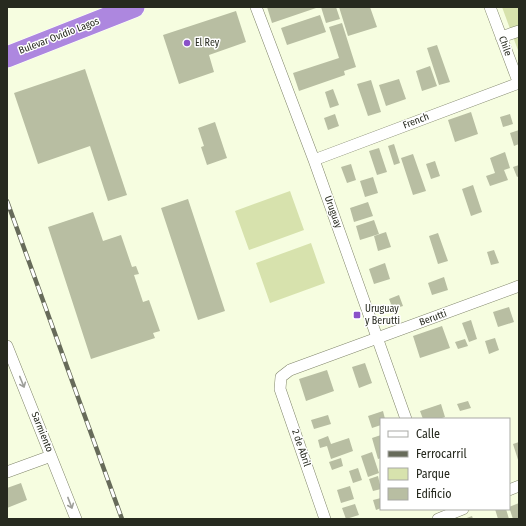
<svg xmlns="http://www.w3.org/2000/svg" width="526" height="526" viewBox="0 0 526 526" font-family="'Fira Sans Condensed',sans-serif">
	<style>
		.green { fill: #d7e2ad }
		.building { fill: #b8bea2 }
		.lines { fill: none; stroke-linecap: round; stroke-linejoin: round }
		.street-casing { stroke: #80856b; stroke-width: 12 }
		.highway-casing { stroke: #fff; stroke-width: 22 }
		.street { stroke: #fff; stroke-width: 11 }
		.highway { stroke: #ad87df; stroke-width: 21 }
		.rail-casing { stroke: #676b5a; stroke-width: 4.5 }
		.rail { stroke: #fff; stroke-width: 3; stroke-dasharray: 9; stroke-linecap: butt }
		.oneway { stroke: #9e9f9a }
		.poi-dot { fill: #8a51c9; stroke: #fff; stroke-width: 1.5 }
		.labels { text-anchor: middle; dominant-baseline: central; stroke-width: 3; stroke-linejoin: round; paint-order: stroke }
		.street-label { font-size: 10px; fill: #272a1f; stroke: #fff }
		.poi-label { font-size: 10px; fill: #272a1f; stroke: #fff; text-anchor: start }
	</style>
	<rect width="100%" height="100%" fill="#f6fde0"/>
	<path class="green" d="M502,7H519V53Z
		M290,191L304,230L249,250L235,211Z
		M311,243L325,283L270,303L256,263Z"/>
	<path class="building" d="M267,7H319L272,23Z
		M321,7H336L340,19L326,23Z
		M339,7H370L377,27L348,36Z
		M236,11L246,42L209,55L214,72L179,84L163,35Z
		M320,15L326,32L287,45L281,28Z
		M342,23L356,67L344,71L345,75L299,91L293,73L339,58L329,27Z
		M437,45L450,82L439,85L427,48Z
		M430,66L437,86L422,91L416,71Z
		M85,69L127,195L108,201L90,146L38,164L14,93Z
		M399,79L406,99L386,106L379,85Z
		M371,80L381,112L368,116L357,84Z
		M333,89L339,105L330,108L325,92Z
		M471,112L478,134L455,142L448,120Z
		M335,114L339,126L328,130L324,118Z
		M510,114L513,124L503,127L500,117Z
		M215,122L227,158L207,165L201,147L204,146L198,128Z
		M519,130V144L514,146L510,133Z
		M394,144L400,163L394,165L388,146Z
		M379,148L387,172L377,175L369,151Z
		M505,152L510,168L504,170L508,180L490,186L486,176L495,173L490,158Z
		M413,154L426,191L413,195L401,158Z
		M435,161L440,176L431,179L426,164Z
		M351,164L356,180L347,183L341,167Z
		M519,165V176L517,177L513,167Z
		M373,177L378,193L365,197L360,181Z
		M473,185L482,212L471,216L462,189Z
		M188,199L225,311L198,320L161,208Z
		M368,202L373,216L354,222L350,208Z
		M93,212L103,241L121,235L132,267L136,266L139,274L134,275L143,302L149,300L160,331L153,333L155,338L91,359L48,227Z
		M374,220L379,234L360,240L356,226Z
		M386,232L391,247L378,251L374,236Z
		M438,233L448,261L438,264L429,236Z
		M494,250L499,263L491,265L487,252Z
		M385,263L390,279L374,284L369,269Z
		M444,277L448,290L432,295L428,283Z
		M399,295L403,306L393,309L389,299Z
		M509,307L514,322L498,327L493,312Z
		M471,320L477,339L469,342L462,323Z
		M442,326L450,348L420,358L413,336Z
		M495,338L499,350L489,354L485,341Z
		M465,339L468,346L458,349L455,342Z
		M365,363L372,383L359,388L352,367Z
		M327,370L334,391L306,401L299,379Z
		M468,401L471,408L460,411L457,404Z
		M441,404L445,417L439,419H423L420,411Z
		M383,411L385,419H381V425L372,428L368,416Z
		M328,415L331,424L314,429L311,420Z
		M381,435V458L378,459L372,438Z
		M328,436L331,444L349,438L353,451L331,459L327,446L320,448L318,440Z
		M519,442V463L513,444Z
		M372,452L379,473L368,477L361,456Z
		M341,458L343,466L332,470L329,462Z
		M358,468L362,480L353,483L349,471Z
		M378,476L381,489L373,491L369,479Z
		M21,483L27,500L7,508V488Z
		M350,486L354,499L341,503L337,490Z
		M381,498V508L376,510L373,500Z
		M519,503V519H513L509,507Z
		M355,504L359,515L346,519L342,508Z
		M495,509H506L509,519H498Z
		M472,516L473,519H464Z"/>
	<g class="lines">
		<defs>
			<path id="street" d="M256,7L314,160L406,419
				M490,7L519,84
				M501,37L519,31
				M314,160L519,83
				M7,346L76,519
				M7,472L51,456
				M509,490L519,486
				M325,519L280,389L281,377L290,370L519,286
				M438,519L463,509"/>
			<path id="highway" d="M7,57L134,7"/>
		</defs>
		<use href="#street" class="street-casing"/>
		<use href="#highway" class="highway-casing"/>
		<use href="#street" class="street"/>
		<use href="#highway" class="highway"/>
		<defs>
			<path id="rail" d="M7,201L122,519"/>
		</defs>
		<use href="#rail" class="rail-casing"/>
		<use href="#rail" class="rail"/>
	</g>
	<defs><path id="oneway-shaft" d="M-6 0H5M1.5-3L5.5 0L1.5 3" fill="none" stroke-width="1.6" stroke-linecap="round" stroke-linejoin="round"/></defs>
	<g class="oneway">
		<use href="#oneway-shaft" transform="translate(22 382) rotate(68)"/>
		<use href="#oneway-shaft" transform="translate(70 503) rotate(69)"/>
	</g>
	<g class="poi-dot">
		<circle cx="187" cy="43" r="4"/>
		<rect x="353" y="311" width="8" height="8" rx="2"/>
	</g>
	<g class="labels">
		<g class="street-label">
			<text transform="translate(59 36) rotate(-21)">Bulevar Ovidio Lagos</text>
			<text transform="translate(505 46) rotate(70)">Chile</text>
			<text transform="translate(416 121) rotate(-21)">French</text>
			<text transform="translate(333 212) rotate(70)">Uruguay</text>
			<text transform="translate(433 318) rotate(-20)">Berutti</text>
			<text transform="translate(42 432) rotate(68)">Sarmiento</text>
			<text transform="translate(301 448) rotate(71)">2 de Abril</text>
		</g>
		<g class="poi-label">
			<text x="195" y="43">El Rey</text>
			<text x="365" y="309">Uruguay<tspan x="365" dy="12">y Berutti</tspan></text>
		</g>
	</g>
	<rect width="526" height="526" fill="none" stroke="#272a1f" stroke-width="16"/>
	<rect x="380" y="418" width="130" height="92" fill="#ffffff" stroke="#a9aaa5"/>
	<rect x="388" y="431" width="20" height="6" fill="#ffffff" stroke="#a9aaa5"/>
	<text x="416" y="438" font-size="12" fill="#272a1f">Calle</text>
	<rect x="388" y="451" width="20" height="6" fill="#676b5a" stroke="#a9aaa5"/>
	<text x="416" y="458" font-size="12" fill="#272a1f">Ferrocarril</text>
	<rect x="388" y="468" width="20" height="12" fill="#d7e2ad" stroke="#a9aaa5"/>
	<text x="416" y="478" font-size="12" fill="#272a1f">Parque</text>
	<rect x="388" y="488" width="20" height="12" fill="#b8bea2" stroke="#a9aaa5"/>
	<text x="416" y="498" font-size="12" fill="#272a1f">Edificio</text>
</svg>
